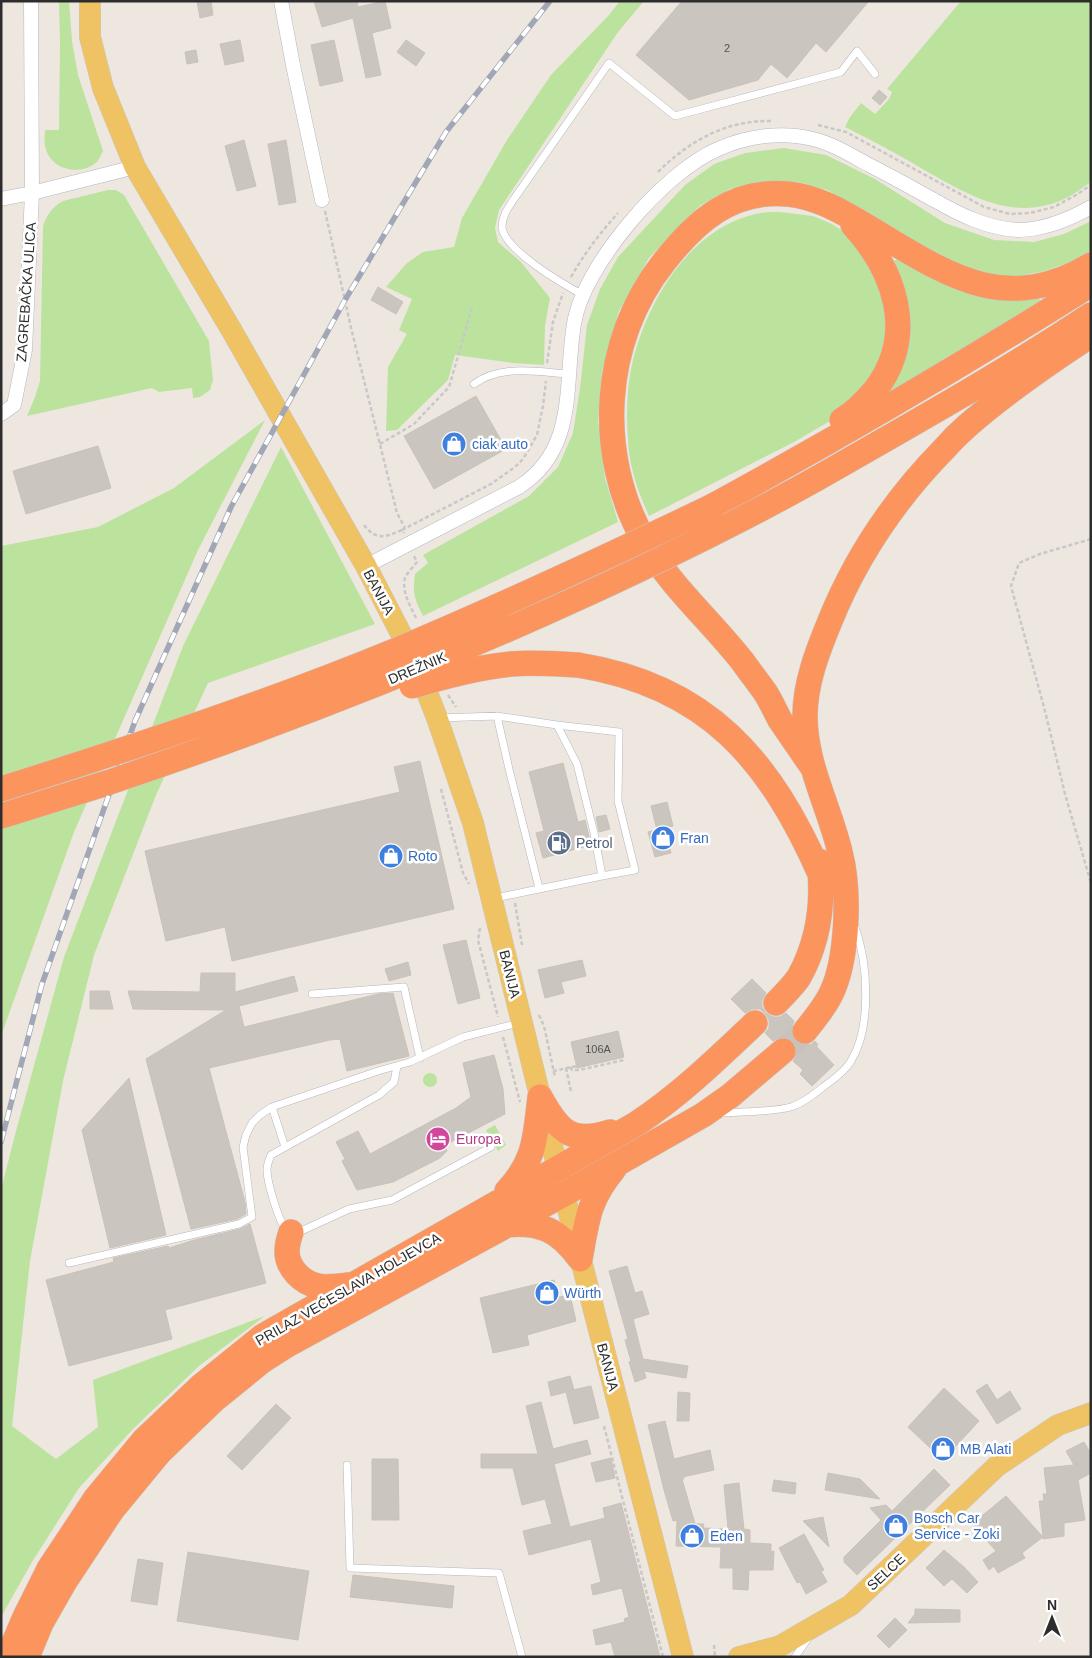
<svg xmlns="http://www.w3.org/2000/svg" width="1092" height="1658" viewBox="0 0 1092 1658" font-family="Arial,sans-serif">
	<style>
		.green { fill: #bbe39e }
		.building { fill: #cac5be; stroke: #cac2b9 }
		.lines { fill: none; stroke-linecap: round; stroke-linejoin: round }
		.highway-tunnel { stroke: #c7c2bc; stroke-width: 25; stroke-dasharray: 25 12; stroke-linecap: butt }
		.lane-casing { stroke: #b3b7c0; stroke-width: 8 }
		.street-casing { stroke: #b3b7c0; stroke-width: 15 }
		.primary-casing { stroke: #c8c8c8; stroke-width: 22 }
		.highway-casing { stroke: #c8c8c8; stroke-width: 26 }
		.path { stroke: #c8c8c8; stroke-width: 2.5; stroke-dasharray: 4 2.5; stroke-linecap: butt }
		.lane { stroke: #fff; stroke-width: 7 }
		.street { stroke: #fff; stroke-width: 14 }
		.primary { stroke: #efc363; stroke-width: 21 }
		.highway { stroke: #fc945d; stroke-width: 25 }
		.rail-casing { stroke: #a2a7b7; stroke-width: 5.5 }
		.rail { stroke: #fff; stroke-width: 4; stroke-dasharray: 11; stroke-linecap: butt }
		.highway-bridge-casing { stroke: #c8c8c8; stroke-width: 26; stroke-linecap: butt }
		.highway-bridge { stroke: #fc945d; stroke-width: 25 }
		.labels { text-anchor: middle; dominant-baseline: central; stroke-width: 5; stroke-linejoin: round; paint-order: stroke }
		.number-label { font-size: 11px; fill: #545351 }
		.street-label { font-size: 14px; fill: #2d2d2d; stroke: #fff }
		.shop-label { font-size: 14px; fill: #366cbe; stroke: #fff; text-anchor: start }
		.service-label { font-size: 14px; fill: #4e5e75; stroke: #fff; text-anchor: start }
		.hotel-label { font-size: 14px; fill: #b23c85; stroke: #fff; text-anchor: start }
	</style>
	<rect width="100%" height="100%" fill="#eee7e0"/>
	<path class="green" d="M59,1H69L72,41L78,75L103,151C101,155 99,159 97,162C80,177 50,170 45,146C44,141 45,135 45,130H59L60,42Z
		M620,1H644L618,32L499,210L495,228L498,242L521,262L550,298L545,326L544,365L514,363L455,355L448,380L397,430L386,431L388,367L407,334L399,330L412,299L386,287L407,263L423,252L454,247L462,218L507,140L551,75L609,15Z
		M961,1H1091V182C1085,186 1078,191 1072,195C1018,225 972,197 926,171C899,155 873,141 845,127L850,117L861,103L875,114L889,99L892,92L887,89Z
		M784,148L826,155L875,179L945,223L994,240L1034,242L1064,234L1091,221V253L1084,257L1045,271L1019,276H996L969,270L936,256L867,212L827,190L798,182H760L730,189L701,205L690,215L649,258L619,311L602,372L598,421L605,478L618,522L423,616C415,600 412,593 415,574L428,563L423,555L529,496L558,467L573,433L580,388L587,325L600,289L618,257L685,185L714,164L745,153Z
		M108,190H116L124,195L209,341L213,380L210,390L200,397L193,398L192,388L159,392L152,388L27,416L35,397L40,381L43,226C47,215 52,207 63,201Z
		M780,212L813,216L832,224L849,235L865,251L889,304L884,362L835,418L796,441L649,516C638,492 629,466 628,439C626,414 627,385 633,360C649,298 692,225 761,213C767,212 774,212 780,212Z
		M897,259L987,298L1015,301L1039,298L1040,301L876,404L892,381V262Z
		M265,420L198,550L74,832L1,1036V546L98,527L174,488Z
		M281,447L375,624L208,683L156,795L94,955L63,1081L30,1261L12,1426L56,1459L98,1427L93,1380L265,1316L199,1366L134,1428L79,1488L32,1562L1,1617V1190L16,1131L64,957L183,646Z
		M423 1080a7 7 0 1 1 14 0a7 7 0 1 1-14 0Z
		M495,1125L506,1145L498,1151L486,1130Z"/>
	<path class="building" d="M197,1H211L213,15L200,18Z
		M314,1H357L358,7L385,1L391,28L372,33L381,75L366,78L353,18L322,27Z
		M682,1H869L826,52L816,43L787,78L771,64L758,80L689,100L636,55Z
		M240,40L244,61L225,65L220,44Z
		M334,40L343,81L320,86L311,45Z
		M406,40L425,53L416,66L397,52Z
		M196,50L198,62L187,64L185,52Z
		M879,90L887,97L880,105L872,98Z
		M244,140L256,186L237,191L225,146Z
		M286,140L296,202L279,205L268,144Z
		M378,287L403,302L396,314L371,300Z
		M476,396L506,449L434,489L404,436Z
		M98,446L111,488L26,514L13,471Z
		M420,761L454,909L232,961L225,927L166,941L145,851L400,792L394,767Z
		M563,763L578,822L585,820L591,845L543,858L536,833L544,831L529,772Z
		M667,802L673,826L657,830L651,806Z
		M606,815L610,829L599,832L596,817Z
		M664,828L671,853L655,857L648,832Z
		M466,940L480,998L458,1004L443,945Z
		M582,960L586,976L561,982L564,993L545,998L538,970Z
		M408,962L411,975L389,981L385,969Z
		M201,973H235V992L294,976L298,991L239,1006L244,1027L378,994L393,993L409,1056L347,1071L340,1039L330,1040L209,1068L245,1202L246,1214L237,1219L191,1229L146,1059L226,1010L133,1009L128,991L200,992Z
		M752,979L766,993L762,1000V1007L766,1013L773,1017H780L786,1013L794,1021L791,1029V1036L796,1042L803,1045H810L815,1041L818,1045L816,1046L834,1065L812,1086L800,1074L803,1070L793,1061L797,1055V1049L794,1041L788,1038L781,1037L773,1041L765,1033L769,1028V1020L765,1013L760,1009H752L745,1013L731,999Z
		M90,991H109L113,1009H90Z
		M618,1031L624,1057L577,1068L571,1042Z
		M494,1055L503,1089L505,1114L445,1145L447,1151L440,1158L393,1182L357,1190L342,1161L345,1159L336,1142L358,1131L370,1154L456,1108L471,1097L463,1063Z
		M129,1078L166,1235L110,1248L82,1130Z
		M250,1224L266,1283L165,1310L172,1339L69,1366L46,1280L114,1262L113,1258L168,1246L169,1248L194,1240L240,1229Z
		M627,1266L635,1293L642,1291L649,1314L633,1319L643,1359L688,1366L686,1378L644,1371L646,1378L635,1382L629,1362L631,1361L625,1340L628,1339L609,1271Z
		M554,1280L559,1297L570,1295L576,1321L527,1335L529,1345L493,1353L480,1298Z
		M570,1376L574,1390L568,1391L591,1386L599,1418L574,1424L566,1392L551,1396L548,1382Z
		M987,1384L997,1400L1010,1391L1021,1409L997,1424L976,1391Z
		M944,1388L979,1421L955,1447L956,1448L944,1461L908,1427Z
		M678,1392L690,1393L689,1421H677Z
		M541,1402L553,1449L587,1440L591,1454L554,1464L570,1527L605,1518L603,1508L621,1503L660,1657H615L611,1642L596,1645L593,1630L625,1622L624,1619L629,1617L622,1588L593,1595L591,1585L601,1582L591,1539L529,1555L523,1531L552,1524L545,1499L522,1505L513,1468H481V1454H538L526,1406Z
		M276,1404L291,1418L242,1470L227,1456Z
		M665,1421L674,1459L710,1450L714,1470L683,1477L684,1479H682L695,1524H704L703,1528L728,1529L724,1485L739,1483L744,1529L750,1530V1543L771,1544V1552L774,1551L773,1570H749L748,1590L733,1589V1568H720L721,1547L676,1546L677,1520L673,1521L664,1490L648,1425Z
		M1084,1442L1091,1454V1473L1078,1480L1085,1520L1064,1523V1536L1043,1539V1537L1022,1553L1025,1558L998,1573L994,1566L989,1570L983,1560L996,1551L972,1524L1006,1496L1043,1537L1039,1501H1044L1043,1494H1047L1044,1468L1074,1465L1066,1451Z
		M611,1458L615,1478L596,1482L591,1463Z
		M372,1459H398L399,1520H372Z
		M934,1469L950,1485L857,1575L844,1562V1557L881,1520L870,1508L886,1505L892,1511Z
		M828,1473L860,1479L880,1499L825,1490Z
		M774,1480L796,1483L795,1494L772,1491Z
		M823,1517L829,1547L803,1521Z
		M804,1534L824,1570L821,1571L827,1582L806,1594L800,1582L797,1583L779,1548Z
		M944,1550L964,1567L978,1582L967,1593L952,1579L944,1586L926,1568Z
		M188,1552L309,1571L298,1640L177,1621Z
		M138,1559L163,1563L157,1605L131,1601Z
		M353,1575L454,1586L452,1608L350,1597Z
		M915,1609L960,1610V1622L908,1623L915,1614Z
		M895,1618L907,1630L889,1648L877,1636Z"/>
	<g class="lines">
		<path class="highway-tunnel" d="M783,1051L805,1031"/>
		<defs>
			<path id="lane" d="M583,295C563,284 504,250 502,227C502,216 508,208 514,199L609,63L675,116L841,72L857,51L875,74
				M474,384C501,364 538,372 569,374
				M497,716L509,769L539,888
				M439,718L497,716L557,725L577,764L594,833L602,876L495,898
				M557,725L619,732L618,801L635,870L602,876
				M312,994L404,987L420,1058
				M397,1066L394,1082L379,1095L271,1155C269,1160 267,1164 267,1170C267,1181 279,1224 287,1230C291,1232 294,1232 299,1232L349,1209L392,1200L491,1147
				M272,1107L285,1147
				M719,1113C739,1112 773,1112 791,1107C803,1103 813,1095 823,1087C833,1080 845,1071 851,1061C872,1027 868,963 855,927
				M69,1263L239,1224L252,1217L243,1147L246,1135L252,1123L260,1115L272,1107L378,1071L410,1062L463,1037L519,1023
				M347,1465L350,1568L499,1573L522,1657
				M795,1657L809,1637"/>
			<path id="street" d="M281,1L293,65L322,200
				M1,199L32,193L135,167
				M1,414L14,405L25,350L32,193L31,1
				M366,566L519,487C578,449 564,384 574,324C583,266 664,172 718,149C747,136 782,131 813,139C833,144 851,155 869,165C891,176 912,188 934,200C960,215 987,228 1017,230C1044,230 1068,220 1091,207"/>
			<path id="primary" d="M90,1V37L103,88L135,167L232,331L366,566L414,659L437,718L473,823L564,1194L683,1657
				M739,1657L780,1646L851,1605L997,1466L1058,1425L1091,1413"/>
			<path id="highway" d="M842,420C856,412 866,401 876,389C917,334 895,271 853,225
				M816,479C909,426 1002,374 1091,315
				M713,506C841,436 967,362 1091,284
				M578,665C708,686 770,760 821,876
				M813,768C802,752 791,736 780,720C775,711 771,701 765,692C758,682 750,672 743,662C711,621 671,587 645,542C595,456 601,341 664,262C696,221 732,189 788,194C817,197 841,211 866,226C942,271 1002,318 1091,265
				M1,816L107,783
				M776,1003C784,995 793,986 799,977C819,941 824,901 819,861
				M805,1031C814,1020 824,1008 831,994C848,959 850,890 840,852C829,806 805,764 805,716C805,683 818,650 830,621C856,557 896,498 944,449C951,441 959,433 967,426C1006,392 1048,363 1091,335
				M540,1097C558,1130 570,1145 610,1132
				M507,1191C536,1160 535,1137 540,1097
				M504,1225C540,1221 559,1230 580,1259
				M291,1232C289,1238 287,1245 287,1251C287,1268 302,1283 318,1286C328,1288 339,1286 349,1285
				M580,1259C587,1221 588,1200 614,1169
				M8,1657L25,1617L49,1569L96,1498L144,1440L201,1386L263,1336L636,1124C680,1095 717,1059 755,1023
				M27,1657L41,1623L65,1581L112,1510L159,1453L214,1400L262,1361L287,1345L564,1194L703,1115L730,1096L783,1051"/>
		</defs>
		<use href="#lane" class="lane-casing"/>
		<use href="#street" class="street-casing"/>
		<use href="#primary" class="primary-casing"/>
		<use href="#highway" class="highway-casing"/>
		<path class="path" d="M818,125L846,132L984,207L1010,214L1030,213L1054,207L1076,195L1091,185
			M658,172C689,141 726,120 771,121
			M325,211L352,332L397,513L405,528
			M571,277C584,254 600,233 618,213
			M547,363L553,322L563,293
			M380,444L414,424L449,387L472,308
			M364,525C376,541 386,537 402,530L404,533
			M402,530L491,484L515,467L523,459L537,435L543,406L546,381
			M1091,539L1040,554L1019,563L1011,586L1045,711L1065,794L1091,883
			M414,556L417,562C413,567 407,573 405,578C401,592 412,609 417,620
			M448,695L456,707
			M441,789L463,873L469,884
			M515,903L522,945
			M480,928L478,940L498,1017
			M539,1015L544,1026L555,1077
			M503,1037L520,1102
			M570,1067L572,1070H579L624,1060
			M566,1068L571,1092
			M553,1071L577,1066
			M604,1426L663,1657
			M714,1645L715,1657"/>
		<use href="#lane" class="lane"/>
		<use href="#street" class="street"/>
		<use href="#primary" class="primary"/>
		<use href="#highway" class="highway"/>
		<defs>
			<path id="rail" d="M1,1142L42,984L135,721L231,507L345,300L446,132L550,1"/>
		</defs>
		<use href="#rail" class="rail-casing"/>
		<use href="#rail" class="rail"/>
		<defs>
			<path id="highway-bridge" d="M412,686C445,676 478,667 511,664C534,662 556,664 578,665
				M107,783C270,728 430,666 587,594C665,558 741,521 816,479
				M1,789C135,747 268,703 397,650C504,605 609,556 713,506"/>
		</defs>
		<use href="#highway-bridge" class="highway-bridge-casing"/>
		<use href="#highway-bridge" class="highway-bridge"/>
	</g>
	<defs>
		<symbol id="shop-disc" viewBox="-11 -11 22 22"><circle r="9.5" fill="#3f7fe0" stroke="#fff"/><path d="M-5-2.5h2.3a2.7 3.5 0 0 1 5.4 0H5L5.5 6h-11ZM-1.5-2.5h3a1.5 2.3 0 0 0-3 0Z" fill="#fff"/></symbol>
		<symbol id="fuel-disc" viewBox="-11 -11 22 22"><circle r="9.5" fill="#5c6f8a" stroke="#fff"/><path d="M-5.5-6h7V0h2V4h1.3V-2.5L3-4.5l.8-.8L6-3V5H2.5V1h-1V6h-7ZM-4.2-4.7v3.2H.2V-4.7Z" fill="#fff"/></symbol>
		<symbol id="hotel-disc" viewBox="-11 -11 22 22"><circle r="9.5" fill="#d1479c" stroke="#fff"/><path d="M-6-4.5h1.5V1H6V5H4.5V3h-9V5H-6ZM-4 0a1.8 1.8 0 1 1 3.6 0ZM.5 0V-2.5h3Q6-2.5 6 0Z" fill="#fff"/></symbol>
	</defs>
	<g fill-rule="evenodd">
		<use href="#shop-disc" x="440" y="430" width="28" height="28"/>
		<use href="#shop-disc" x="649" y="824" width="28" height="28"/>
		<use href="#fuel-disc" x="545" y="829" width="28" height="28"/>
		<use href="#shop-disc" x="377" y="842" width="28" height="28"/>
		<use href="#hotel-disc" x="424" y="1125" width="28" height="28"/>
		<use href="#shop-disc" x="533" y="1279" width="28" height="28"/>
		<use href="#shop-disc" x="929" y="1435" width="28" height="28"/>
		<use href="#shop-disc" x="882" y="1512" width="28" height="28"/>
		<use href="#shop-disc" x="678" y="1522" width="28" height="28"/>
	</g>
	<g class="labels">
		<g class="number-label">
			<text x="727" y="48">2</text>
			<text x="598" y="1049">106A</text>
		</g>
		<g class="street-label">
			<text transform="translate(26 292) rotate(-86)">ZAGREBAČKA ULICA</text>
			<text transform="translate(379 592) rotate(62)">BANIJA</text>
			<text transform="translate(417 668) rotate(-23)">DREŽNIK</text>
			<text transform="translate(510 974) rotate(76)">BANIJA</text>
			<text transform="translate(348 1289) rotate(-30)">PRILAZ VEĆESLAVA HOLJEVCA</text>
			<text transform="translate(608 1367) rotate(75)">BANIJA</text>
			<text transform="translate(886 1572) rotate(-43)">SELCE</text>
		</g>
		<g class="shop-label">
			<text x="472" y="444">ciak auto</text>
			<text x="680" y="838">Fran</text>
			<text x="408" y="856">Roto</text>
			<text x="564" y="1293">Würth</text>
			<text x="960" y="1449">MB Alati</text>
			<text x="914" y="1518">Bosch Car<tspan x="914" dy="16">Service - Zoki</tspan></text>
			<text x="710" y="1536">Eden</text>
		</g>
		<g class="service-label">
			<text x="576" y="843">Petrol</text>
		</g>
		<g class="hotel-label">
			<text x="456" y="1139">Europa</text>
		</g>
	</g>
	<rect width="1092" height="1658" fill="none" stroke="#2d2d2d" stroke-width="5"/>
	<g transform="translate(1052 1618)" stroke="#ffffff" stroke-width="4" paint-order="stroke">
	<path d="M0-4L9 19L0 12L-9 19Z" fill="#2d2d2d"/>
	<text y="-8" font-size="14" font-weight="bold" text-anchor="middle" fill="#2d2d2d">N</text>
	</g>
</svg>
